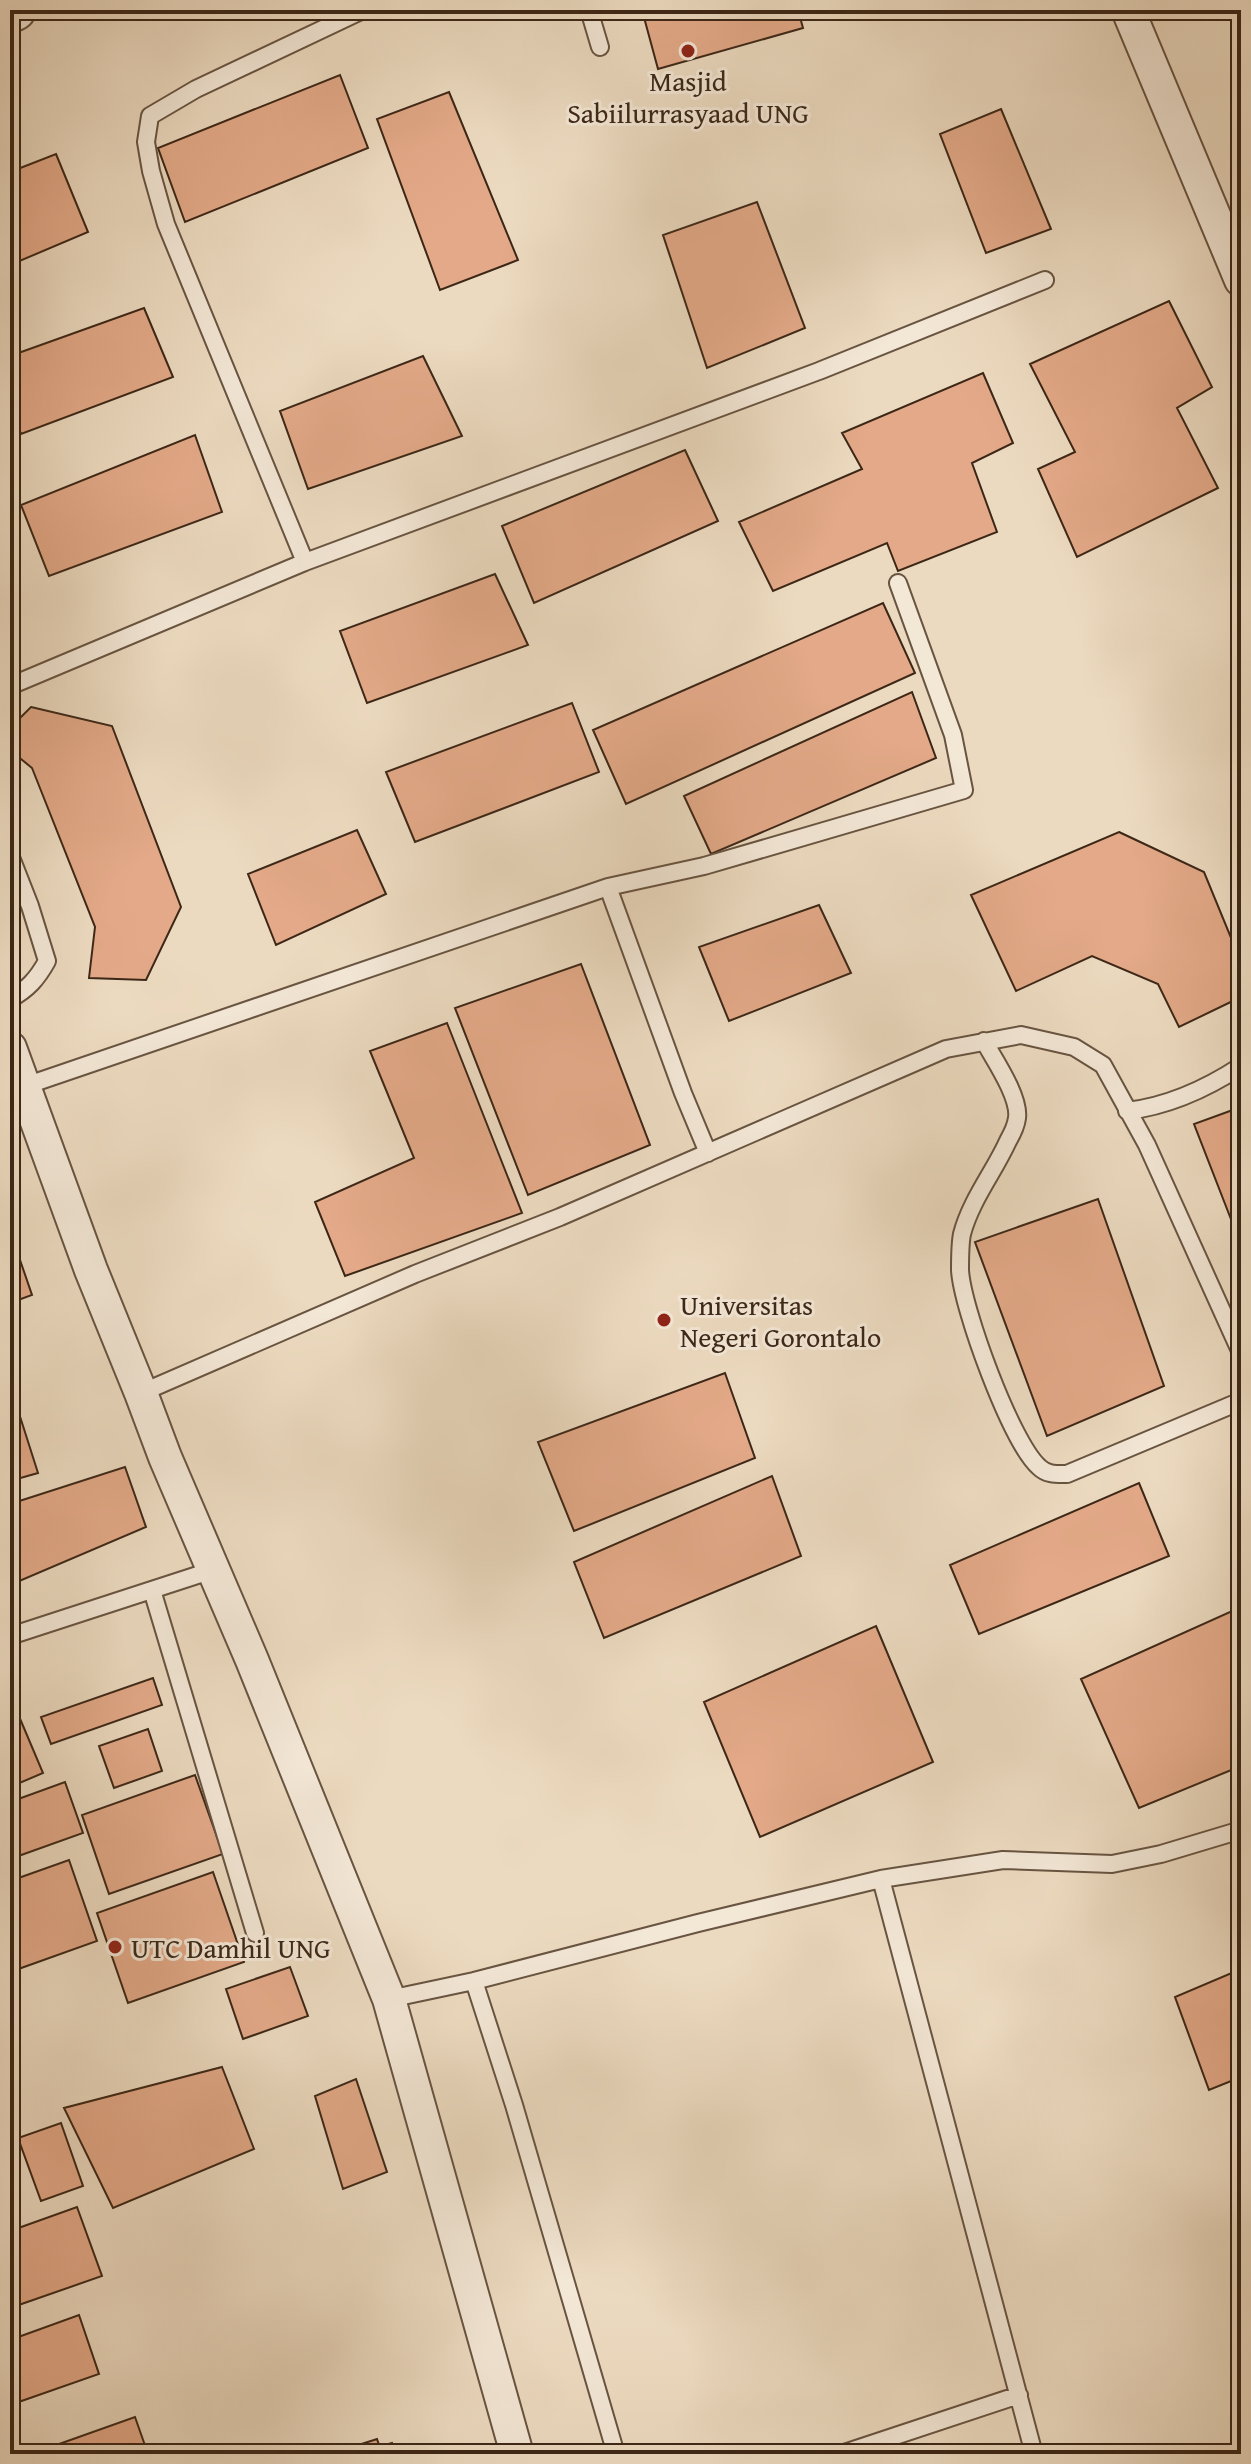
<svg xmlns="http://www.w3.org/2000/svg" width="1251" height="2464" viewBox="0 0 1251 2464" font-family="'Gentium Book Plus',serif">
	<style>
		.building { fill: #e3a988; stroke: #3c2717; stroke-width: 2 }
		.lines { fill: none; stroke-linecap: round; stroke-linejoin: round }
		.service-casing { stroke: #685441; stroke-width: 20 }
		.minor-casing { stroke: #685441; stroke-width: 36 }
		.tertiary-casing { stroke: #685441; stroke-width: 44 }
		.service { stroke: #f3e7d6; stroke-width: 16 }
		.minor { stroke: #f3e7d6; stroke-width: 32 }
		.tertiary { stroke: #f3e7d6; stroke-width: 40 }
		.poi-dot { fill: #8f2418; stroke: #f3e7d6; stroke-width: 3 }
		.labels { text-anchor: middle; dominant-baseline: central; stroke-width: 6; stroke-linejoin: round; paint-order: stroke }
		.poi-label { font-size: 28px; fill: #3c2717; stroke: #f3e7d6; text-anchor: start }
	</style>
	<rect width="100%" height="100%" fill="#ecdac0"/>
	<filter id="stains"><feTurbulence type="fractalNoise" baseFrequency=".0025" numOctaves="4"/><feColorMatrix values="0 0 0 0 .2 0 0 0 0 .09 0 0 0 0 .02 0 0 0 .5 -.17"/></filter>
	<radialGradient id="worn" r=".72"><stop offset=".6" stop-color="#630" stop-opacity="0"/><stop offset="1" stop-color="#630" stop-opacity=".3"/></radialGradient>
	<path class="building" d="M642,10H798L803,28L658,69Z
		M340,75L368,148L185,222L158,148Z
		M1241,77V153L1235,78Z
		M449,92L518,260L440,290L377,119Z
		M1001,109L1051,229L986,253L940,134Z
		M56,154L88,232L10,265V172Z
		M757,202L805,328L707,368L663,235Z
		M1169,301L1212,387L1177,408L1218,488L1077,557L1038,469L1075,452L1030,364Z
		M144,308L173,377L21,434L10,407V356Z
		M423,356L462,436L308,489L280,411Z
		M983,373L1013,443L972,463L997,532L898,571L887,543L773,591L739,522L862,469L842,433Z
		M195,435L222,512L49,576L21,505Z
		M685,450L718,521L534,603L502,526Z
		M495,574L528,645L367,703L340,631Z
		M883,603L915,673L626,804L593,730Z
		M912,692L936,758L711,854L684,796Z
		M572,703L599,772L415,842L386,772Z
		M31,707L112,726L181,907L146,980L89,978L95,927L32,768L10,750V728Z
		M357,830L386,894L276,945L248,874Z
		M1119,832L1204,872L1241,962V997L1179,1027L1158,984L1092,956L1016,991L971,895Z
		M819,905L851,973L729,1021L699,947Z
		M581,964L650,1145L528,1195L455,1008Z
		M447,1023L522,1213L345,1276L315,1202L414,1158L370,1051Z
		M1241,1107V1245L1194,1124Z
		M1098,1199L1164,1386L1047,1436L975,1242Z
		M19,1257L32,1295L10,1303V1260Z
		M725,1373L755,1458L574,1531L538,1442Z
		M10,1385L38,1473L10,1481Z
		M125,1467L146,1527L10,1585V1504Z
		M772,1476L801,1556L604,1638L574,1562Z
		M1139,1483L1169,1556L979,1634L950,1565Z
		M1241,1607V1766L1139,1808L1081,1679Z
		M876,1626L933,1762L760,1837L704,1702Z
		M153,1678L162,1705L51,1744L41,1717Z
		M10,1695L43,1773L10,1787Z
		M148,1729L162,1771L114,1788L99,1746Z
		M195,1775L223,1854L109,1894L82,1815Z
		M65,1782L83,1833L10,1859V1802Z
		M69,1860L97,1941L10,1972V1881Z
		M213,1872L244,1962L128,2003L97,1913Z
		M290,1967L308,2016L243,2039L226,1989Z
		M1241,1969V2077L1209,2090L1175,1997Z
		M222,2067L254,2149L113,2208L64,2108Z
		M356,2079L387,2172L343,2189L315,2096Z
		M61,2123L83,2186L41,2201L18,2138Z
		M77,2207L102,2276L10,2308V2231Z
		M79,2315L99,2374L10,2405V2340Z
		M135,2417L148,2454H31Z
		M377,2439L382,2454H330Z
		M392,2443L395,2454H353Z"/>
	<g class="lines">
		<defs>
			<path id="service" d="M589,10L600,47
				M305,562L166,224L151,171L146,142L150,116L196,89L363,10
				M10,686L305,562L819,371L1045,280
				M10,855L30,906L47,961C37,979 28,989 10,999
				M608,887L704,866L964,790L953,735L898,583
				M984,1041C994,1059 1020,1097 1017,1118C1016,1126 1012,1134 1008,1141C994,1172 971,1200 962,1234C960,1244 960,1259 960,1270C962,1308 1011,1442 1039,1467C1047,1475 1057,1474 1067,1474L1241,1401
				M25,1086L608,887L683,1093L708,1153
				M1127,1111C1169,1106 1206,1089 1241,1066
				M141,1393L415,1274L560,1217L946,1049L1021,1035L1074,1047L1103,1065L1147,1145L1241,1353
				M152,1590L255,1933
				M10,1636L213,1570
				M881,1879L1034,2454
				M474,1981L514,2105L616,2454
				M389,1999L474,1981L698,1923L881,1879L1003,1860L1112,1864L1161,1854L1241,1830
				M841,2454L1019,2395"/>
			<path id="minor" d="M1128,10L1241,280
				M10,1048L91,1270L141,1393L165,1457L252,1660L389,1999L517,2454"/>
			<path id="tertiary" d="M10,12L15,10"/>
		</defs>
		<use href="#service" class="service-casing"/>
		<use href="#minor" class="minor-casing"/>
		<use href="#tertiary" class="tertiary-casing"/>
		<use href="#service" class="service"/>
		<use href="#minor" class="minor"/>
		<use href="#tertiary" class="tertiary"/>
	</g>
	<g class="poi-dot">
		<circle cx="688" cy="51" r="8"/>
		<circle cx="664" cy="1320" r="8"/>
		<circle cx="115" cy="1947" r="8"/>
	</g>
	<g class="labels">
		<g class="poi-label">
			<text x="688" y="80" text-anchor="middle">Masjid<tspan x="688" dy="32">Sabiilurrasyaad UNG</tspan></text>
			<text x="680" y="1304">Universitas<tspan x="680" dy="32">Negeri Gorontalo</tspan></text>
			<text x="131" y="1947">UTC Damhil UNG</text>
		</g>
	</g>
	<rect width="1251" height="2464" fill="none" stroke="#ecdac0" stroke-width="40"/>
	<rect x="12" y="12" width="1227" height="2440" fill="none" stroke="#3c2717" stroke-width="4"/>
	<rect x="20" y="20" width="1211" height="2424" fill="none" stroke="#3c2717" stroke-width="2"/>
	<rect width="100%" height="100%" filter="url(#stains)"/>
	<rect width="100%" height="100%" fill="url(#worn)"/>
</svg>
